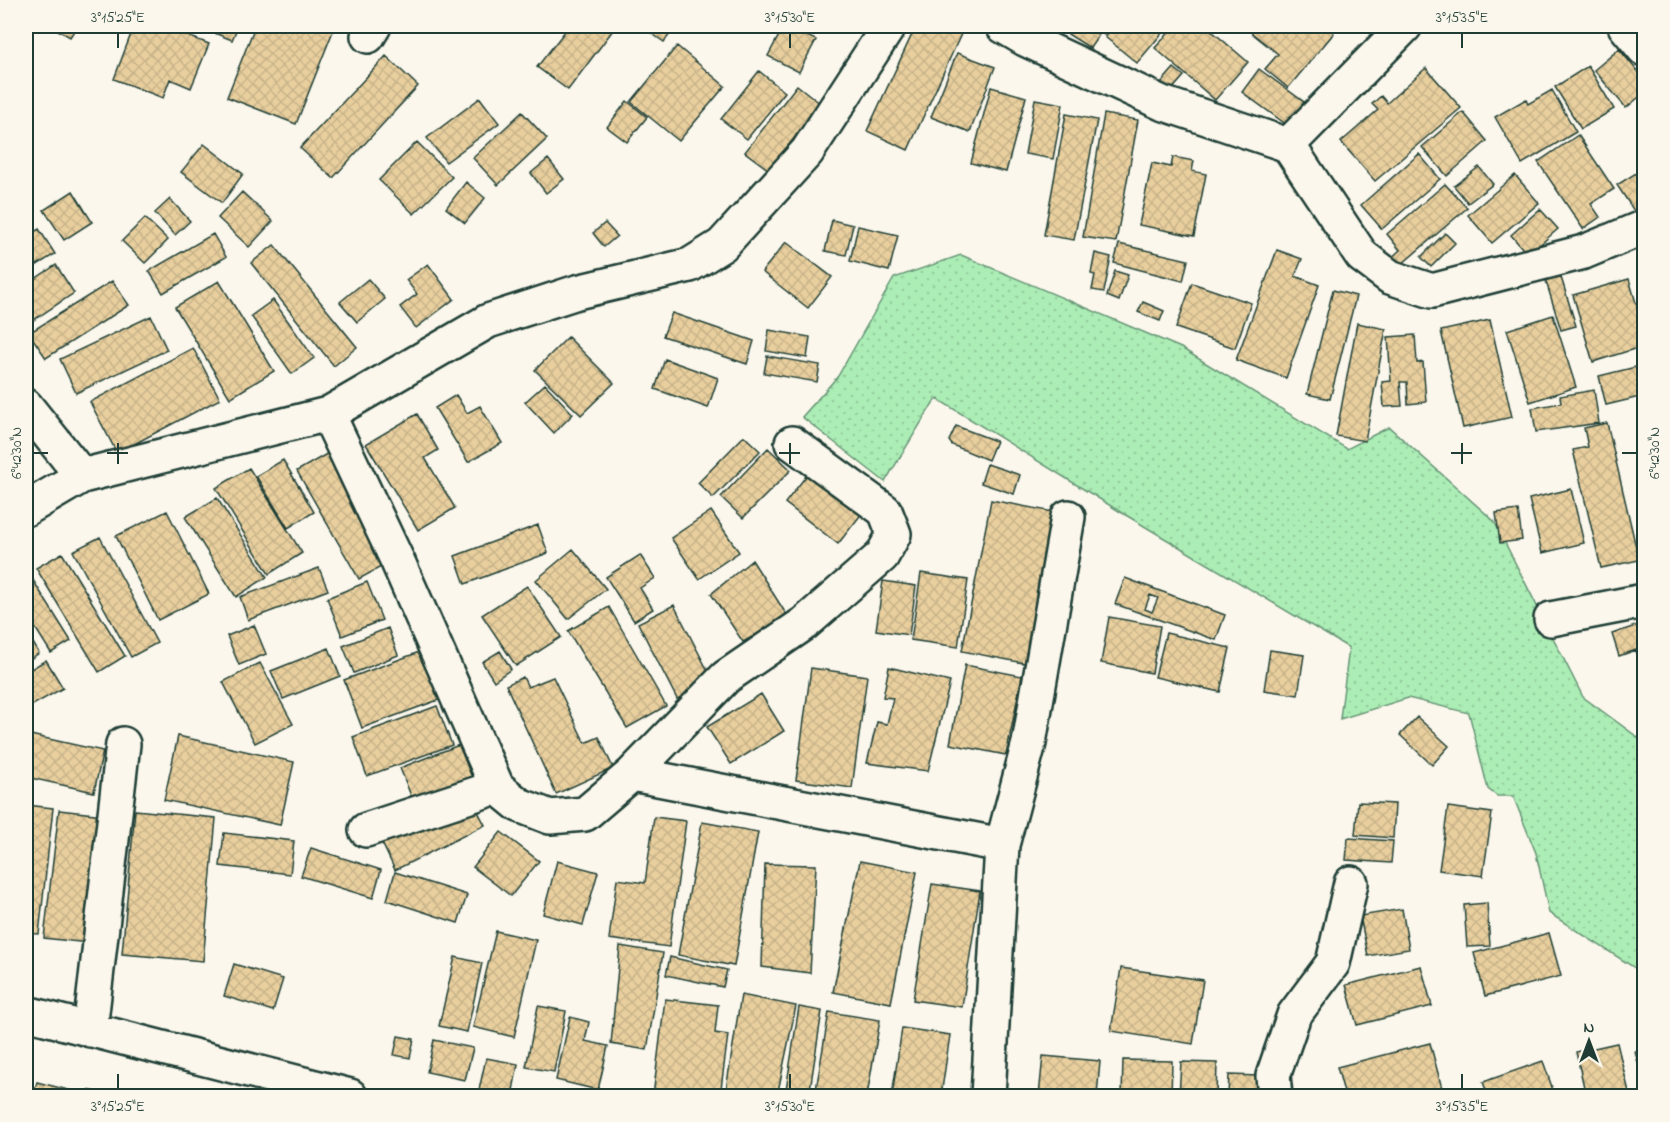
<svg xmlns="http://www.w3.org/2000/svg" width="1670" height="1122" viewBox="0 0 1670 1122" font-family="'Indie Flower',sans-serif">
	<style>
		.grass { fill: url(#grass-dots); stroke: #669575; stroke-width: 1.5 }
		.building { fill: url(#building-cross-hatch); stroke: #1f3d34; stroke-width: 1.5; fill-rule: evenodd }
		.lines { fill: none; stroke-linecap: round; stroke-linejoin: round }
		.minor-casing { stroke: #1f3d34; stroke-width: 38 }
		.minor { stroke: #fbf7ec; stroke-width: 33 }
		.ticks { fill: none; stroke: #1f3d34; stroke-width: 2 }
		.neatline { fill: none; stroke: #1f3d34; stroke-width: 2 }
		.ticks-label { font-size: 15px; text-anchor: middle; fill: #1f3d34 }
	</style>
	<defs>
		<pattern id="grass-dots" width="8" height="8" patternUnits="userSpaceOnUse" patternTransform="scale(1.5)"><rect width="8" height="8" fill="#acedb6"/><path d="M2 2h.1M6 6h.1" fill="none" stroke="#94cc9d" stroke-width="1.8" stroke-linecap="round"/></pattern>
		<pattern id="building-cross-hatch" width="8" height="8" patternUnits="userSpaceOnUse" patternTransform="scale(1.5)"><rect width="8" height="8" fill="#e9cf9e"/><path d="M0 0l8 8M0 8l8-8" fill="none" stroke="#c7b389"/></pattern>
	</defs>
	<rect width="100%" height="100%" fill="#fbf7ec"/>
	<filter id="ink" filterUnits="userSpaceOnUse"><feTurbulence type="fractalNoise" baseFrequency=".0167" numOctaves="2"/><feDisplacementMap in="SourceGraphic" scale="12" xChannelSelector="R" yChannelSelector="G"/><feConvolveMatrix kernelMatrix="1 2 1 2 8 2 1 2 1" color-interpolation-filters="sRGB"/></filter>
	<g filter="url(#ink)">
		<path class="grass" d="M961,255L1181,348L1347,449L1389,427L1494,521L1583,697L1644,742V974L1549,913L1536,853L1513,796H1497L1488,789L1469,713L1408,698L1340,719L1349,648L1119,511L936,398L885,482L802,417L838,376L894,278Z"/>
		<path class="building" d="M51,26H77L70,37Z
			M134,26H161L209,44L191,88L170,79L163,98L114,79Z
			M197,26H238L232,40Z
			M255,26H335L296,124L227,97Z
			M569,26H616L568,90L537,67Z
			M641,26H676L664,42Z
			M784,26L816,40L799,72L768,56Z
			M916,26H948L962,32L908,150L867,131Z
			M1055,26H1085L1099,35L1090,48Z
			M1090,26H1110L1104,35Z
			M1114,26H1168L1137,63L1105,37Z
			M1175,26H1206L1248,62L1215,100L1155,48Z
			M1243,26H1325L1334,33L1288,88L1265,69L1278,54Z
			M677,46L725,86L679,141L631,102Z
			M1619,49L1644,79V93L1626,108L1594,70Z
			M957,53L995,67L970,132L931,117Z
			M386,56L418,86L333,178L300,148Z
			M1588,66L1614,109L1581,129L1555,87Z
			M1174,68L1184,76L1170,92L1161,83Z
			M1426,68L1461,108L1375,181L1341,142L1378,110L1372,104L1381,96L1387,103Z
			M1259,69L1304,102L1287,125L1242,92Z
			M759,71L785,92L747,139L721,119Z
			M797,85L821,104L769,170L745,152Z
			M991,87L1026,97L1006,172L971,163Z
			M1552,90L1576,132L1522,164L1495,117L1526,99L1528,104Z
			M480,98L499,123L446,162L427,138Z
			M1035,99L1063,104L1053,159L1025,154Z
			M627,101L647,117L627,142L607,127Z
			M522,112L547,139L498,185L473,158Z
			M1463,112L1487,141L1447,176L1422,147Z
			M1066,114L1097,120L1074,240L1044,235Z
			M1104,114L1138,120L1116,242L1083,237Z
			M1578,135L1614,189L1591,204L1600,217L1583,229L1538,162Z
			M417,142L452,177L414,214L379,180Z
			M204,144L243,174L222,203L181,172Z
			M1419,154L1440,179L1382,229L1361,205Z
			M1173,157L1194,161L1192,171L1206,174L1194,236L1139,225L1152,163L1171,167Z
			M548,159L564,179L546,193L531,173Z
			M1479,167L1493,184L1468,203L1454,186Z
			M1644,168V208L1636,214L1617,185Z
			M1515,175L1539,203L1492,243L1468,215Z
			M466,182L485,198L465,223L446,208Z
			M1445,184L1467,208L1395,270L1388,261L1400,250L1387,234Z
			M73,191L92,222L64,240L44,210Z
			M242,192L273,221L249,247L218,218Z
			M170,199L190,221L175,235L155,213Z
			M1540,209L1558,229L1528,255L1511,235Z
			M145,218L168,240L145,263L122,241Z
			M832,220L853,225L846,255L825,251Z
			M605,223L617,236L604,247L593,233Z
			M858,226L898,235L889,271L850,261Z
			M39,229L55,254L26,272V237Z
			M1445,233L1455,243L1431,267L1421,257Z
			M213,234L226,257L163,293L149,271Z
			M786,242L832,277L808,308L762,272Z
			M1119,244L1188,260L1183,281L1114,263Z
			M274,245L357,347L334,366L251,263Z
			M1277,250L1302,259L1295,276L1319,285L1286,378L1236,360Z
			M1095,253L1111,257L1104,292L1092,290L1095,275L1091,274Z
			M428,264L454,299L416,328L400,307L417,294L406,280Z
			M56,265L74,293L26,325V285Z
			M1115,271L1128,275L1119,301L1107,296Z
			M1560,274L1576,326L1561,330L1545,278Z
			M368,279L385,299L357,322L340,302Z
			M1629,279L1644,330V346L1593,362L1573,295Z
			M112,281L129,305L46,358L29,333Z
			M219,281L274,371L230,398L175,307Z
			M1192,283L1251,303L1235,348L1176,328Z
			M1333,290L1356,296L1330,399L1307,394Z
			M273,300L314,358L292,374L251,316Z
			M1143,302L1164,311L1160,321L1138,312Z
			M672,313L754,341L747,364L663,336Z
			M1553,315L1576,387L1530,402L1507,330Z
			M151,316L167,350L76,393L60,359Z
			M1490,320L1512,417L1463,428L1441,331Z
			M1357,323L1386,329L1365,441L1336,436Z
			M769,330L810,337L807,358L766,351Z
			M1415,335L1417,363L1423,362L1426,402L1408,404L1407,382H1400L1402,406L1384,407L1382,382L1391,381L1388,337Z
			M568,337L614,383L581,415L535,370Z
			M193,348L220,399L117,453L90,402Z
			M767,356L820,365L817,382L764,373Z
			M665,359L718,378L708,408L655,389Z
			M1644,365V396L1606,405L1599,376Z
			M545,384L573,414L554,433L525,402Z
			M1594,390L1599,423L1536,432L1532,408L1561,403L1560,396Z
			M456,395L467,413L480,406L502,443L468,462L435,408Z
			M417,414L438,450L425,458L455,508L418,530L366,444Z
			M1607,423L1639,560L1601,568L1573,450L1588,447L1584,428Z
			M956,426L996,441L988,460L952,445L949,441Z
			M744,436L760,451L713,498L698,483Z
			M768,448L791,470L743,518L721,497Z
			M330,452L392,561L359,579L297,471Z
			M283,460L314,512L288,528L256,476Z
			M987,464L1020,475L1014,494L981,483Z
			M813,467L867,507L838,544L785,503Z
			M249,468L302,553L269,574L216,488Z
			M1571,489L1584,543L1542,553L1529,499Z
			M217,498L267,577L236,597L185,517Z
			M991,500L1064,514L1034,665L962,651Z
			M1518,510L1522,540L1500,543L1496,513Z
			M167,511L209,594L158,620L116,536Z
			M711,511L739,552L699,579L671,538Z
			M538,525L548,553L465,584L455,556Z
			M100,537L157,643L131,657L73,551Z
			M573,549L606,589L568,619L536,580Z
			M62,553L125,656L99,672L36,568Z
			M640,555L655,578L640,588L653,609L634,621L606,577Z
			M752,560L788,617L743,642L711,594Z
			M319,568L328,590L248,620L240,597Z
			M921,573L968,580L958,647L911,640Z
			M31,577L71,641L51,653L26,613V580Z
			M1125,578L1225,615L1216,640L1115,604ZM1150,595L1158,598L1152,612L1145,609Z
			M883,581L916,586L909,635L876,630Z
			M367,582L382,620L342,636L327,598Z
			M527,586L561,637L516,666L482,615Z
			M674,605L713,681L677,699L638,623Z
			M609,607L666,706L627,728L568,631Z
			M1109,617L1160,626L1152,673L1101,663Z
			M1644,623V675L1636,650L1619,656L1612,634Z
			M254,625L266,654L239,665L227,636Z
			M388,628L398,655L354,673L343,646Z
			M26,631L39,653L26,662Z
			M1166,633L1230,648L1220,692L1155,677Z
			M329,648L340,676L283,699L271,671Z
			M1270,650L1304,655L1298,695L1264,690Z
			M422,651L441,699L362,728L344,680Z
			M500,651L511,669L494,681L482,662Z
			M46,660L63,688L31,706L26,696V672Z
			M260,663L293,724L255,743L223,682Z
			M965,665L1022,676L1006,755L950,744Z
			M889,667L950,682L928,771L867,763L877,722L887,724L893,698L883,697Z
			M811,668L867,676L852,788L796,780Z
			M523,677L528,687L553,677L585,743L599,737L613,768L556,794L506,685Z
			M761,694L784,731L731,764L707,727Z
			M437,706L452,745L367,776L353,737Z
			M1417,717L1449,746L1432,765L1400,735Z
			M26,734L103,751L94,792L26,777Z
			M178,736L294,762L280,825L164,800Z
			M459,745L474,783L415,806L400,768Z
			M471,798L485,825L395,870L382,843Z
			M1358,802L1395,804L1393,838L1355,835Z
			M26,805L53,808L39,934L26,933Z
			M1448,807L1492,813L1483,876L1439,870Z
			M59,810L112,816L97,944L44,938Z
			M135,810L216,818L203,961L122,954Z
			M654,817L686,821L669,947L609,939L617,879L645,883Z
			M702,822L758,832L734,966L678,955Z
			M501,832L539,861L511,896L473,867Z
			M224,833L294,841L290,874L220,866Z
			M1348,838L1393,841L1391,863L1346,860Z
			M311,848L381,870L373,898L301,876Z
			M557,861L598,872L583,925L543,914Z
			M860,861L917,872L891,1003L833,992Z
			M765,864L816,865L810,973L762,967Z
			M395,872L467,895L458,923L387,900Z
			M932,884L980,891L962,1007L913,1000Z
			M1487,903L1490,946L1467,947L1464,905Z
			M1402,909L1409,949L1368,956L1360,916Z
			M496,931L536,940L514,1037L473,1027Z
			M1549,933L1561,976L1485,996L1474,953Z
			M620,946L663,953L647,1050L611,1044Z
			M455,957L482,963L467,1032L439,1026Z
			M670,957L727,970L723,987L666,975Z
			M234,964L283,979L273,1011L224,996Z
			M1421,966L1432,1006L1357,1025L1346,985Z
			M1121,968L1203,980L1193,1044L1111,1031Z
			M741,995L796,1006L777,1096H725Z
			M665,999L718,1005L715,1033L728,1035L720,1096H653Z
			M538,1006L566,1011L554,1072L526,1067Z
			M799,1007L822,1011L809,1096H785Z
			M829,1012L880,1020L867,1096H815Z
			M570,1017L589,1022L585,1041L608,1046L598,1090L556,1080Z
			M902,1028L950,1035L941,1096H892Z
			M398,1036L414,1039L410,1058L394,1055Z
			M434,1040L473,1048L465,1080L427,1072Z
			M1430,1043L1444,1096H1345L1337,1067Z
			M1617,1043L1630,1096H1586L1576,1052Z
			M1644,1049V1083L1635,1052Z
			M1043,1056L1100,1061L1097,1096H1039Z
			M486,1058L518,1064L512,1096L479,1090Z
			M1123,1060L1172,1061L1171,1096H1122Z
			M1543,1061L1555,1096H1488L1483,1082Z
			M1181,1062L1217,1063L1216,1096H1179Z
			M1229,1075L1259,1076V1096H1228Z
			M37,1082L76,1092L75,1096H33Z
			M88,1090L113,1096H86Z"/>
		<g class="lines">
			<defs>
				<path id="minor" d="M1003,26L1025,39L1162,103L1288,145L1362,256L1390,277L1432,291L1584,252L1644,227
					M1625,26L1644,49
					M368,36L374,26
					M1288,145L1405,26
					M26,406L82,476
					M328,414L398,562L497,787L519,805L550,817L585,814L632,774L726,677L805,623L882,556L894,534L885,511L792,443
					M26,509L82,476L328,414L488,321L577,292L690,265L722,245L807,152L889,26
					M1551,619L1644,601
					M632,774L1002,845
					M366,830L497,787
					M26,1013L350,1096
					M90,1030L123,744
					M988,1096L1002,845L1029,743L1068,517
					M1275,1096L1273,1076L1294,1015L1333,963L1351,883"/>
			</defs>
			<use href="#minor" class="minor-casing"/>
			<use href="#minor" class="minor"/>
		</g>
	</g>
	<path class="ticks" d="M118,33V48M790,33V48M1462,33V48M118,443V464M790,443V464M1462,443V464M33,453H48M107,453H128M779,453H800M1451,453H1472M1622,453H1637M118,1074V1089M790,1074V1089M1462,1074V1089"/>
	<rect width="1670" height="1122" fill="none" stroke="#fbf7ec" stroke-width="66"/>
	<g transform="translate(1589 1041)" stroke="#fbf7ec" stroke-width="4.5" paint-order="stroke">
	<path d="M0-4.5L10 22L0 15L-10 22Z" fill="#1f3d34"/>
	<text y="-9" font-size="16" font-weight="bold" text-anchor="middle" fill="#1f3d34">N</text>
	</g>
	<rect x="33" y="33" width="1604" height="1056" class="neatline"/>
	<g class="ticks-label">
		<text x="118" y="22">3°15'25"E</text>
		<text x="790" y="22">3°15'30"E</text>
		<text x="1462" y="22">3°15'35"E</text>
		<text transform="translate(16 453) rotate(-90)" y="5">6°42'30"N</text>
		<text transform="translate(1654 453) rotate(-90)" y="5">6°42'30"N</text>
		<text x="118" y="1111">3°15'25"E</text>
		<text x="790" y="1111">3°15'30"E</text>
		<text x="1462" y="1111">3°15'35"E</text>
	</g>
</svg>
